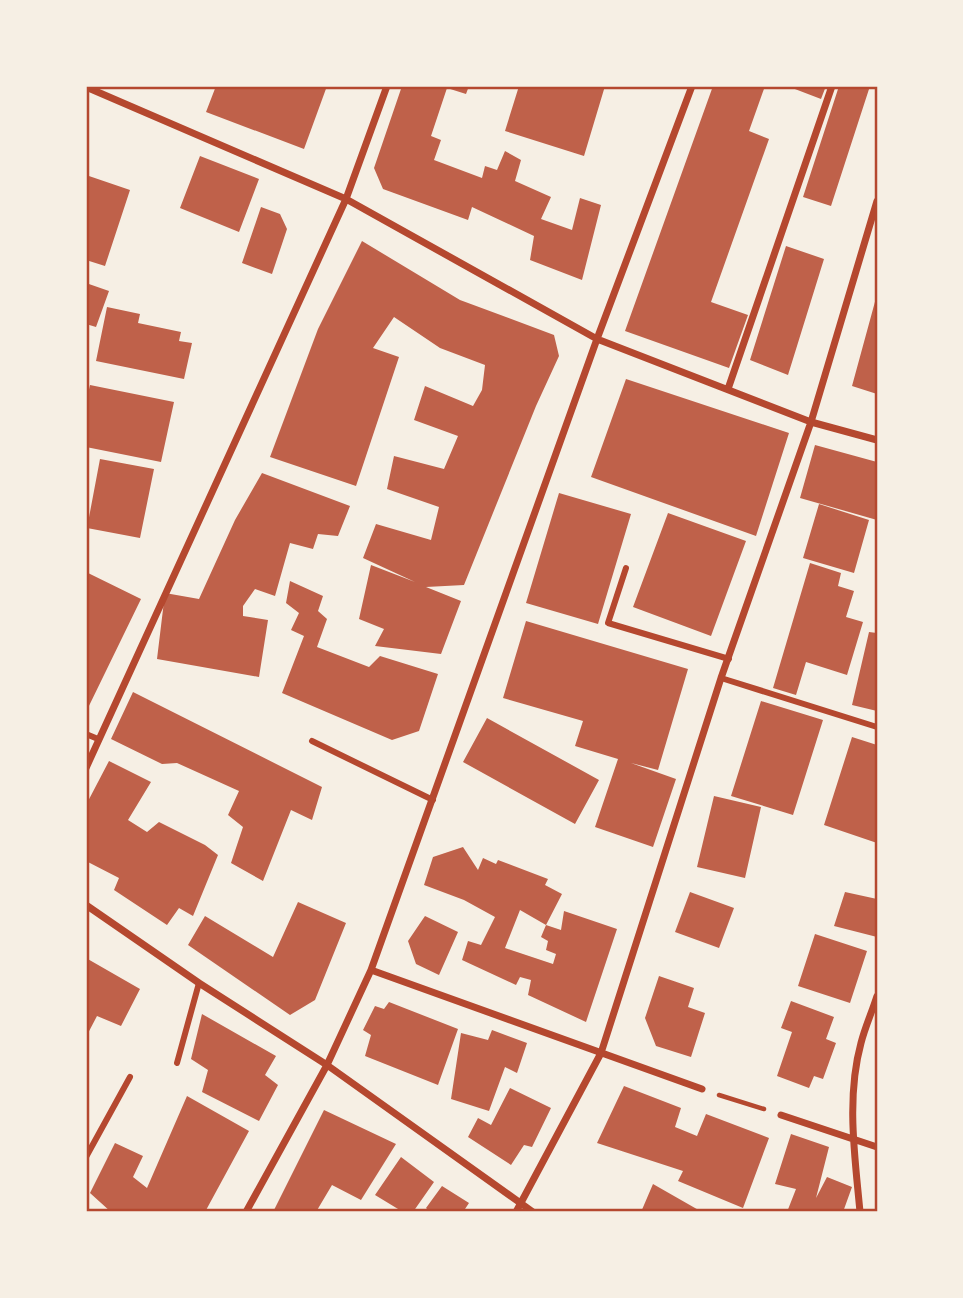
<svg xmlns="http://www.w3.org/2000/svg" width="963" height="1298" viewBox="0 0 963 1298" font-family="Inter,sans-serif">
	<style>
		.building { fill: #bf614a; fill-rule: evenodd }
		.lines { fill: none; stroke-linecap: round; stroke-linejoin: round }
		.path { stroke: #b5482f; stroke-width: 4.5 }
		.pedestrian { stroke: #b5482f; stroke-width: 6 }
		.minor { stroke: #b5482f; stroke-width: 7 }
		.neatline { fill: none; stroke: #b5482f; stroke-width: 2.5 }
	</style>
	<rect width="100%" height="100%" fill="#f6efe4"/>
	<path class="building" d="M216,86H327L304,149L206,112Z
		M402,86H469L466,94L447,88L431,136L441,140L434,160L482,178L485,166L497,170L505,151L521,160L515,181L551,197L541,219L572,230L580,198L601,205L582,280L530,260L534,236L472,207L468,220L383,189L374,168Z
		M519,86H605L584,156L505,131Z
		M713,86H765L749,131L769,139L711,302L748,315L729,368L625,331Z
		M787,86H826L821,99Z
		M839,86H870L831,206L803,197Z
		M200,156L259,179L239,232L180,208Z
		M86,175L130,190L105,266L86,260Z
		M261,207L280,214L287,229L272,274L242,263Z
		M362,241L460,300L554,335L559,356L536,406L464,585L426,587L461,601L441,654L375,646L384,629L359,619L371,565L415,582L363,558L376,524L431,540L439,507L387,489L394,456L444,469L458,436L414,420L425,386L473,406L482,390L485,365L440,348L394,317L373,348L399,357L356,486L270,457L318,329Z
		M786,246L824,259L788,375L750,360Z
		M86,283L109,291L96,327L86,324Z
		M876,298H877V394L852,386Z
		M107,307L140,314L138,323L181,332L179,341L192,343L184,379L96,361Z
		M626,379L789,433L756,536L591,477Z
		M90,385L174,402L161,462L86,447V403Z
		M815,445L877,462V520L800,498Z
		M100,459L154,469L140,538L87,528Z
		M262,473L350,506L338,536L318,534L313,549L290,543L275,596L255,589L243,606V616L268,620L259,677L157,659L165,593L199,599L235,520Z
		M559,493L631,514L598,624L526,603Z
		M819,504L869,520L854,573L803,558Z
		M668,513L746,541L711,636L633,607Z
		M810,563L841,573L838,586L854,591L846,617L863,622L847,675L806,662L796,695L773,688Z
		M86,572L141,599L86,712Z
		M290,581L323,596L318,611L327,619L317,647L369,667L380,656L438,674L419,731L392,740L282,693L304,636L291,630L299,613L286,603Z
		M526,621L688,669L658,770L631,763L676,779L653,847L595,827L618,759L575,746L583,721L503,698Z
		M869,632L877,633V711L852,705Z
		M133,692L322,787L312,820L291,810L263,881L231,863L243,827L228,815L239,791L177,763L162,764L111,739Z
		M761,701L823,720L793,815L731,796Z
		M487,718L599,780L575,824L463,762Z
		M852,737L877,745V843L824,825Z
		M109,761L151,782L128,820L147,832L159,822L205,845L218,855L193,916L179,908L167,925L114,890L119,878L86,861V805Z
		M714,796L761,807L745,878L697,867Z
		M463,847L478,870L483,858L496,864L498,860L548,879L545,885L562,894L546,925L561,930L564,911L617,929L586,1022L528,995L531,980L520,977L516,985L462,960L468,941L481,945L495,917L464,900L424,885L433,857ZM520,910L546,925L541,937L548,941L546,950L556,954L553,964L505,948Z
		M690,892L734,908L719,948L675,932Z
		M845,892L877,899V937L834,926Z
		M298,902L346,923L315,1000L290,1015L188,945L205,916L273,957Z
		M425,916L458,932L439,975L416,964L408,941Z
		M815,934L867,951L850,1003L798,986Z
		M86,958L140,989L121,1026L97,1016L86,1037Z
		M659,976L694,988L688,1007L705,1013L691,1057L656,1046L645,1018Z
		M791,1001L834,1017L826,1039L836,1043L823,1079L814,1076L809,1088L777,1076L792,1032L781,1028Z
		M389,1002L458,1029L438,1085L365,1056L371,1035L363,1030L375,1006L384,1009Z
		M202,1014L276,1056L265,1075L278,1085L259,1121L202,1092L208,1070L191,1059Z
		M492,1030L527,1043L517,1073L505,1067L489,1111L451,1099L461,1033L488,1040Z
		M624,1086L681,1108L675,1127L697,1136L706,1114L769,1138L743,1208L678,1181L683,1171L597,1143Z
		M510,1088L551,1108L532,1147L524,1145L511,1165L468,1137L478,1118L491,1125Z
		M187,1096L249,1131L205,1212H111L90,1193L115,1143L143,1156L133,1177L147,1188Z
		M324,1110L396,1144L361,1200L332,1185L316,1212H273Z
		M791,1134L829,1147L816,1198L827,1177L852,1187L843,1212H787L796,1189L775,1184Z
		M401,1157L434,1182L413,1212H403L375,1195Z
		M653,1184L702,1212H641Z
		M442,1186L469,1203L463,1212H430L426,1208Z"/>
	<g class="lines">
		<path class="path" d="M719,1095L764,1109"/>
		<path class="pedestrian" d="M626,568L608,623L729,659
			M721,678L877,727
			M86,734L98,739
			M312,741L433,800
			M177,1063L199,983
			M86,1157L130,1077"/>
		<path class="minor" d="M86,87L346,199L597,339L811,422L877,440
			M728,389L832,86
			M86,768L346,199L387,86
			M86,905L199,983L327,1065L533,1212
			M371,970L702,1089
			M781,1115L877,1147
			M246,1212L327,1065L371,970L597,339L692,86
			M516,1212L601,1053L721,678L811,422L877,201
			M860,1212C855,1157 846,1098 861,1043C865,1027 872,1012 877,996"/>
	</g>
	<rect width="963" height="1298" fill="none" stroke="#f6efe4" stroke-width="175"/>
	<rect x="88" y="88" width="788" height="1122" class="neatline"/>
</svg>
